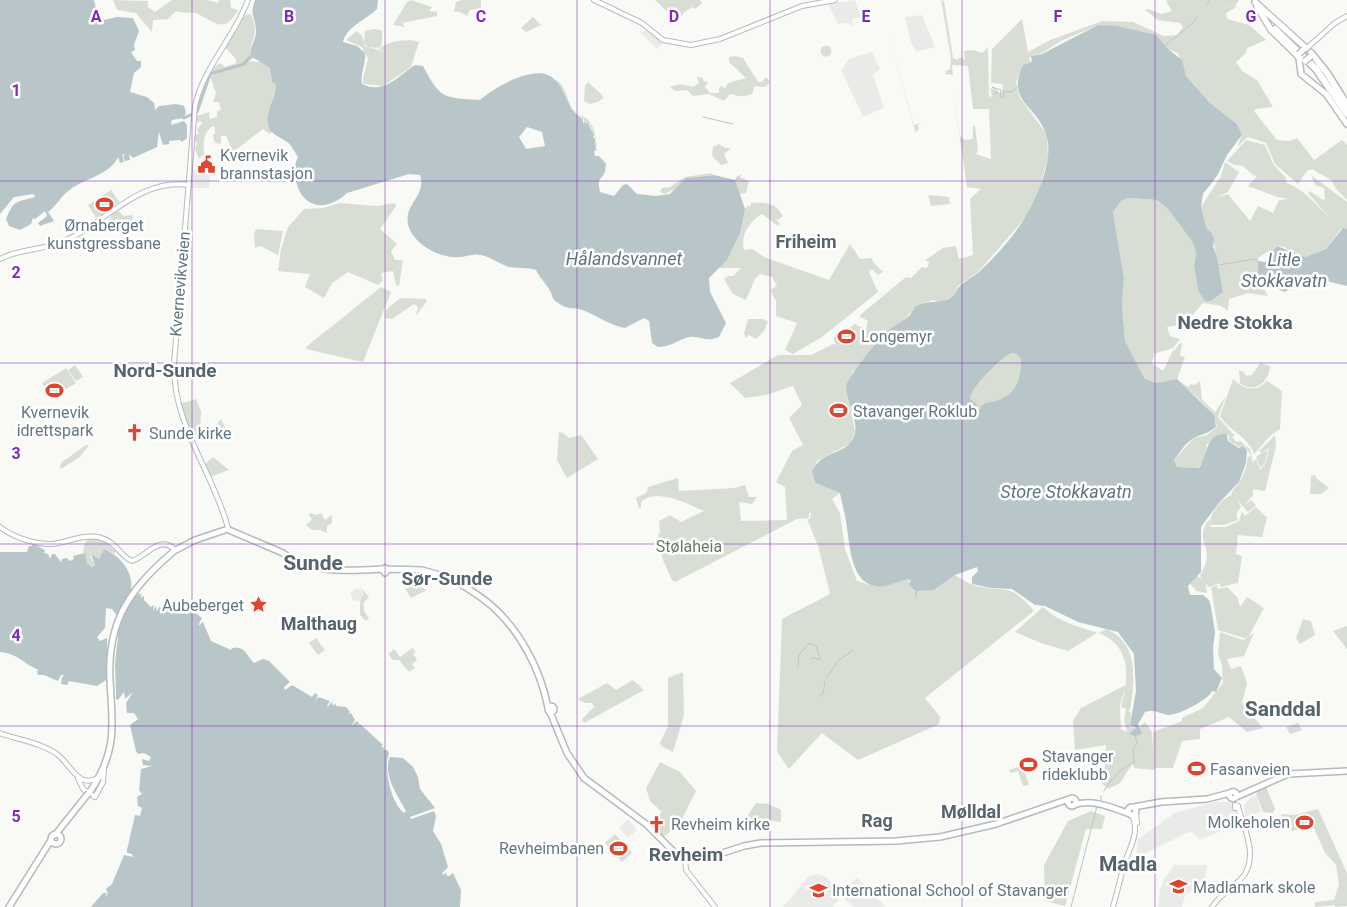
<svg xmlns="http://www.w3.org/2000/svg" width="1347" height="907" viewBox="0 0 1347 907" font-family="Roboto,sans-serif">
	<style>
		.built { fill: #eaeae9 }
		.green { fill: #d9ded5 }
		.water { fill: #b8c6c9; fill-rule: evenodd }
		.pier { fill: #f9f9f6 }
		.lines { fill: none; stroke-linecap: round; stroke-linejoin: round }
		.stream { stroke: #b8c6c9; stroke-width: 1 }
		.river { stroke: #b8c6c9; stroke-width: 3 }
		.secondary-casing { stroke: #b5bbbf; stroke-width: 6 }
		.primary-casing { stroke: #b4babd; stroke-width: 8 }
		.trunk-casing { stroke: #b6babd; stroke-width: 8 }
		.motorway-casing { stroke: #b6babd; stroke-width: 9 }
		.secondary { stroke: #fff; stroke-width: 4 }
		.primary { stroke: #fff; stroke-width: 5 }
		.trunk { stroke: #fff; stroke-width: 5.5 }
		.motorway { stroke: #fff; stroke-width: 6 }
		.primary-bridge-casing { stroke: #b4babd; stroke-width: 8; stroke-linecap: butt }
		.primary-bridge { stroke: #fff; stroke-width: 5 }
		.grid { fill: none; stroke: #7b2cbf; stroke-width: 1; stroke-opacity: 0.55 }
		.labels { text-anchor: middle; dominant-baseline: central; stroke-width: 5; stroke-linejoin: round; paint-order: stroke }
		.poi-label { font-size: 16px; fill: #647781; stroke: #fff; text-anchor: start }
		.street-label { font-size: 16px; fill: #647781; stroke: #fff }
		.park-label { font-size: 16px; fill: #697963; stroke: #fff }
		.neighbourhood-label { font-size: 18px; font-weight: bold; fill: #56646c; stroke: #fff }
		.water-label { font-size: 18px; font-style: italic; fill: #5f767b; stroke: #fff }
		.quarter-label { font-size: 19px; font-weight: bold; fill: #56646c; stroke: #fff }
		.district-label { font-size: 21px; font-weight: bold; fill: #56646c; stroke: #fff }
		.grid-label { font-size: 16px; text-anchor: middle; font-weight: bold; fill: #7b2cbf; stroke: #fff; stroke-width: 5; stroke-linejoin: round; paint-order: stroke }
	</style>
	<rect width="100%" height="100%" fill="#f9f9f6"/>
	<path class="built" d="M855,0L861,17L852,19L853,27L848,23L838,24L828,4Z
		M922,15L935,47L917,52L911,43L905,17Z
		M648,29L665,42L657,49L641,33Z
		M872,52L880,70L873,74L884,108L863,117L841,70L849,59Z
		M192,170L211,171L209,188H191Z
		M357,587L364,594L360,601L353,600L350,594Z
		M1257,796L1261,812L1245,817L1244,805L1251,797Z
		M1215,802H1230L1234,804L1237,817L1223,830L1200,840L1191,831L1136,858L1138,839L1175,813Z
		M628,819L637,830L628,838L619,828Z
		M1174,865H1207L1205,881L1185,895L1182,907H1158L1160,889L1164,879Z
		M819,874L824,876L843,893L857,877L886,907H854L841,896L833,907H783L809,876Z"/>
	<path class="green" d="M113,0L148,1V7L155,12L172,0H207L218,3L219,0H230L231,8L238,10C225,33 217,24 200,15C193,11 184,14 176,11L168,19L153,20L152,32L136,13L117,10Z
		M411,0L432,7L429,11L437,12V16L402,23L405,27L393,25L407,2Z
		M461,0H481V8L470,10L467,16L460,12H454L456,2Z
		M655,0H700L702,3L695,9L693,7L684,12L678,22Z
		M941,0L944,1L953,58L957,60L961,57L965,60L964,51L975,50L982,53L988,47L989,97L992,96L990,88L997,91L998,94L1002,92L1003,84L991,83L992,49L1022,19L1028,52L1048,41L1102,21L1133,22L1164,36L1177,35L1183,27L1180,23L1158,20L1145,10L1148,9L1161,14L1172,11L1166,1L1169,0H1239L1235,6L1216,8L1238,6L1226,13L1227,19L1249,25L1266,40L1247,48L1246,53L1236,62L1242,71L1257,80L1273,107L1256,109L1254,111L1277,140L1290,141L1297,138L1314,160L1342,140L1347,145V200L1337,190L1331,180L1312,169L1307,171L1298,184L1275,164L1266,143L1248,137L1237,147L1242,135L1237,124L1210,103L1186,76L1178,53L1168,49L1155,35L1098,25L1061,41L1042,53L1031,56L1029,59L1032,62L1023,65L1016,82L1019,96L1047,135L1048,158L1040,187L1028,214L1020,224L978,272L958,286L954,296L940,302L933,300L915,307L903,321L885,333L860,366L852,372L849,398L855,432L851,443L817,461L812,471L815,483L840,493L832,499L840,513L845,549L857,581L874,586L906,580L907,577L917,591L934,590L955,575C962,579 969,584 976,586C1007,593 1010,582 1034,611L925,698L940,717L939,724L935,726L858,760L822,733L789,769L777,752L782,619L830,594L818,546L807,519H810L811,512L809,513V518L797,519L675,582L672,580L663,560L658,535L660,532L659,521L670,515L681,522L704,511C687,504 657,487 641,502V508H639L636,498L646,493L648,487L678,478L679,491L734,488L745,485L749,497H757L752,504L739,502L741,521L787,520L785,487L776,482L792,451L803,445L789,418L802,405L793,386L766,395L745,398L730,383L778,355H811L833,344L836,345L833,338L845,330L847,331L854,324L866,329L868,321L859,316L906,277L911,278L922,267L927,268L929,262L925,260L943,248L956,246L959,259L973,255L970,199L981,189L967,187L953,91L960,136L965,140L973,139V126H975L978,150L976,154L991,159L989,109H973L968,66L952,65L953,75L945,74L946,71L950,69L951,58Z
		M251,14C261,38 248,41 251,56L255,58L248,61L263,62L270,68L272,82L276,85L268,118L272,132L270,134L263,129L233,152L226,136H221V144L215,143L213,135L215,134V128L213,126C203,132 203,144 204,154L199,159L195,149L197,143L194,141L195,135L199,133L197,130L202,123L200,121L197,122V116L209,112L210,119L217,117V111L221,110L219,102H213L216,93L210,76L232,68L211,73L213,68L220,63L225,67L236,63V59L224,46L243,16Z
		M533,17L541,25L526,32L521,28Z
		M374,29L382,30V44L379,48L368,47L364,43L365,31Z
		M357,31L362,36L365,46L385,52L379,49C387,41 410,38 419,42L411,67L383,86L363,84V78L368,59L362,47L346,40Z
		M887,31L914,125L921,123L918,125L919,130L916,131V134Z
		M820.5 51a5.5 5.5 0 1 1 11 0a5.5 5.5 0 1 1-11 0Z
		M735,56L743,58L758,82H762L766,77L770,82L765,87L754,86L753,93C745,98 738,96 730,94L724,101L709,94L693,96L687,90L675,91L670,87L680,84L693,87L699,83L697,77L703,78V81L708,82L705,87L710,93H719V88L722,86L725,89L728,83L746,78L729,62V57Z
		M554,79C565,83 567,99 572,109C575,114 579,115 584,117C594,121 598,142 597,152L596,139L589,123H584V119L572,111Z
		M588,82L602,95L603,98L598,102L590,104L584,101L585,86Z
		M1246,140L1265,145L1274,165L1286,178V183C1303,188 1316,205 1329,217L1308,193L1310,191L1323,200L1325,199L1324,188L1315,185L1311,175L1347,202V229H1341L1326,249L1305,257L1298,256L1284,247L1277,246L1271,255L1267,252L1258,258V278L1268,296L1248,293L1229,299L1228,311L1221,306L1203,303L1185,324L1167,327L1170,336L1180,339L1173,348L1154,354L1152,363L1163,371L1173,350L1174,351L1180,343L1182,344L1180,356L1185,357L1177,379L1156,383L1145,379L1125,341L1122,305L1124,278L1113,212L1121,201L1129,198L1157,200L1167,208L1192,241L1196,253L1194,266L1198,290L1211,301L1223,291L1212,233L1207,229L1201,207L1221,176L1225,162L1239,172L1228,192L1215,198L1228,194L1250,221L1258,206L1273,213L1279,200L1290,199L1277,197L1248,186L1257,176L1253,175L1243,166L1234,165L1227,161Z
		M719,144L725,148H731L724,154L728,163L721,165L712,156L713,147Z
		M712,173L713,175L686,178L674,190L664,194L660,192L662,188L670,187L685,177Z
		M737,176L749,181L746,193L739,194L735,180Z
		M111,190L119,202L96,218L88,205Z
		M928,195L949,197L950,204L931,206Z
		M339,203L378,206L395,203L396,206L380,229L397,244L391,251L395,260H403L399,286L396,285L393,271L381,273L383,281L378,285L348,272L332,283L324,298L305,287L310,274L278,271L281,249L288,227L304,209L323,208Z
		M751,203C765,202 776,203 783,216L778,220L774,218L780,223L778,226L762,214C750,221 740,235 744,250L753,249L764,257L829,280L850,244L860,259L872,258L873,262L883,272L878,275L872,269L869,272L878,292L822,337L793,354L785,350L797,323L776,316V301L770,290L777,286L772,277L760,274L755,279L746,300L733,294L724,279L728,276H733L741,268H717C735,253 740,232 745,209L748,205L750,207Z
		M119,211L123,216L133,215L132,232L123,236L108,221L113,214Z
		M256,229L283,231L278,255L260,246L255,248L254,234Z
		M381,287L391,292L363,362L306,349V347Z
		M400,298L426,299L427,301L416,316L418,307L414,304L392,319L385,318L386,310Z
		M748,319H763L768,322L764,331L756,339L749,335L746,338L744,333Z
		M1012,353L1017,354L1021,359C1021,379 1017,394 996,401C988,404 985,402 979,410L970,399C970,389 1001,357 1012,353Z
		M1260,363L1270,366C1269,383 1254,394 1240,383L1239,370L1244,372L1246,376L1252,375Z
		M75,365L83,377L76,381L68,370Z
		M66,368L76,383L52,398L42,383Z
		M1233,379C1244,389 1255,393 1267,381L1282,391L1280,429L1271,435L1254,454C1249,437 1229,431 1220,416Z
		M1180,381L1188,387L1191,384L1195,385L1200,381L1202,400L1215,412L1226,396L1218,417L1235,436H1232L1236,442L1240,441L1250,449L1253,463L1256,459L1260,470L1266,463L1269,448L1262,453L1268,450L1265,463L1260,468L1256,457L1262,453L1259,451L1275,435L1276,446L1265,491L1253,489V496L1244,505L1252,500L1256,506L1248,512L1238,501L1241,507L1236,514L1238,520L1223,525H1210L1211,527H1226L1239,521L1242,511L1245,516L1256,507L1267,518L1262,537L1238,535L1236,554L1242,556L1238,583L1220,587V583L1209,587L1206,584L1207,593L1196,591L1190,583L1197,576L1202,579L1200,576C1202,571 1207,563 1207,557C1206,540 1197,536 1209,519L1210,523C1211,511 1221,499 1232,495L1231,493C1241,482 1246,471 1248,457L1251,456L1245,446L1240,447L1229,441V435L1221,434L1207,444L1204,460L1198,468L1177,467L1174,460L1194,438L1207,435L1217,427C1212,406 1194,397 1180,381Z
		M196,399L201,411L200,436L191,439L180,404Z
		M221,419L231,440H229L215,426Z
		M559,432L563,433L569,438L581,435L598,459L567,478L557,460Z
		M86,445H89L80,457L61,469L60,466L62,462Z
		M213,457L229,470L210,477L204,465Z
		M1315,475L1317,479L1329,488L1321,494H1310L1311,476Z
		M310,513L316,515L321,513L325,520L332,515V523L327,526V533L320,530H312L306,525L312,519L309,515Z
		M90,538L98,539L116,549L115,554L104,549L99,559L91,555L90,556L95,565L90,567C83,559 80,543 90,538Z
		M414,585L427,590L411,598L405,589Z
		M1218,585L1217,589L1227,587L1237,597L1240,607L1247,597L1264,608L1249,636L1244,638L1218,630L1211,587Z
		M360,587L369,597L364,602V611L369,618L366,621L360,615V601L364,594Z
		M1043,607C1058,622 1078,626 1097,633L1068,651L1041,643L1015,632Z
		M1303,619L1311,621L1315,635L1300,644L1296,638Z
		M1347,626V649L1333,631Z
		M1106,629C1139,642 1135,680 1130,710H1128L1131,713L1130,727L1136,728L1129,734L1142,732L1140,726L1145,722L1152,732L1153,746V732L1182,721V718L1203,708L1223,683L1222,665L1218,654L1220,632L1243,640L1254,633L1244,656L1227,659L1231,669L1241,666L1247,683L1242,703L1263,728L1247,732L1229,717L1200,729V739L1182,741L1173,768H1155V770L1134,768L1133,763L1120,783L1108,789L1097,779L1105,767L1106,745L1075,750L1073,721L1081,708L1126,685L1120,705L1121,729L1127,732L1124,720L1126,709L1121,707C1129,677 1132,647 1099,633Z
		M316,638L325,650L318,655L309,643Z
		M412,648L416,652L413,654L417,660L412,664L415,668L409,672L399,660H393L388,654L394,649L400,657Z
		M683,672L684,715L673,752L661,746L660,743L668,726V678Z
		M633,680L644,690L584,723L582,719L594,707L592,703H585L578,699L607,683L616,690Z
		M1298,723L1302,730L1290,734L1286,727Z
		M660,762L680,772L696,791L679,825L662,838L649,823L662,812L650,801L646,788Z
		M1019,767L1024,770L1029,785L1023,786L1018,771L1011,773L1009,770Z
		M1266,787L1275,809L1273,813L1263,812L1256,793Z
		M756,803L768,804L781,810V822L767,820L766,831L761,832L748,815Z
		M1318,809L1347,873V906L1335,907L1334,902V905L1315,907V902L1334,900L1339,884L1336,865L1325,853L1313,826L1291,831L1289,826L1285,827L1281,814L1294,815Z
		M1091,811L1105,816L1102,829H1086L1065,906L1045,901L1044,865L1068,821Z
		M615,834L632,853L622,862L605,843Z"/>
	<path class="water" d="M0,0H94L99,21L117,17L133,18L139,31L134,45L135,50L131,52L137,61H141V67L134,73L130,92L147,97L154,103L155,110L159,106L176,104L184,106L186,112L184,118L172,120L171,125L184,121L187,125V138L182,142L180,140L169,141V144L163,145L159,132L157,147L133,158L129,154L130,160L125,161L123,156L126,154L122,155L124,162L120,163L118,157C111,175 81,179 67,192C60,198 56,206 48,212L54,221L40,226L38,223L47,216L45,211L35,219L33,218L31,224L20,230L9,226L6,219C15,198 16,203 35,197L34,194L14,197L0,214Z
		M255,0H378L377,9C367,19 346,27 343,42L357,46L365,53C366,64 360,74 362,84C384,95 398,76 415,65L423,66C440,99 444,98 480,100C495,87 537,62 554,79C568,93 565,108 583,119V123H588L594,135L593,138H595L596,151H594L595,156H599L606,164L605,172C600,181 597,178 600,192L614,196L623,185L627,184L637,194L656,196L670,194L686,178L714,175L735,180L745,209L740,233L727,260L709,278L710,292L726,323L719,337C706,343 700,335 689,337C678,340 670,347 658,347L652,343L649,321L644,318L625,328C610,325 599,317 585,311C570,305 570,313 553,299C551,287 541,281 536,270C527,267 518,269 509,267C500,264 491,257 481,255C473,253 466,257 459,257C439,259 412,243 408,224C404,204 427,195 420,175L409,174L347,193C322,216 296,205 295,171C295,166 296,160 298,157C295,153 292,145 287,142C276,134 266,134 268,116C270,105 275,96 276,85L272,82L270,68L251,56C249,47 256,41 256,32C256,18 249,15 255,0ZM527,127L542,132L545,146L526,149L519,137Z
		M1098,25L1117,26L1156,35L1168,49L1182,60L1186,76L1210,103L1237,124L1242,135L1227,155L1217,176L1203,194L1201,207L1207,229L1212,233L1214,240L1213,246L1217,257L1223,292L1211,301H1205L1198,290L1194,266L1196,253L1192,241L1167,208L1157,200L1129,198L1121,201L1113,212L1124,278L1122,305L1125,341L1145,379L1156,383L1177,379L1214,415L1216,427C1206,435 1203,433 1194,438C1186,442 1179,453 1174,460L1177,467L1199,468C1208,455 1205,432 1227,434L1228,441L1239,448L1243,446L1247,450L1246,463L1239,482L1218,504L1201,527V572L1188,586L1190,595H1203L1209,600L1211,607L1215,632L1213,648L1214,669L1222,678L1216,692L1212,691C1210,699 1177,716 1168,715C1160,714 1155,709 1145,712L1138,724L1142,732L1140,735L1135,736L1129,734L1136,728L1130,725L1136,691L1134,654L1118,632L1078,622L1045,606L1035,605L1012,589L991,588L972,584V577L978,571L977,567L955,575L934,590L918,591L914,600L916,591L909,585L911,581L907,578L906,580C896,582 885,588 875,586C851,582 850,546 847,528C846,516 842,505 840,493L815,483L812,471C821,452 840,455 851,442C863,427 847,404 846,387C846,379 878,340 885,333C893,326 903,322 910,315C912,312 913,308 916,306C928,300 941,304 952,297C955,295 956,291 958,288C964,281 972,278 979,272C997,255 1018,232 1029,210C1040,190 1054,157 1046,134C1035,103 1006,102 1023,65L1032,62L1031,56L1042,54ZM1012,353L1017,354L1021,359C1021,380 1016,396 992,402C985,403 983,403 979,410L977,409V405L970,399C970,389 1001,357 1012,353Z
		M1343,228L1347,229V286L1314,278L1284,292L1258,278V261L1265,262L1277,246L1305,257L1326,249Z
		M33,544L45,550L44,553L48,554L50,559L52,554H55L61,562L62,559L67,558L70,561L74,559L73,556L85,553L87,563L92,567L95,565L91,554L99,559L104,549C120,556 134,571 131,591L137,595L141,593L140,597L142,594L141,598L144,596V600L151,607L154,605L153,611L156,606L157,612L159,607L162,608L160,613L167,607L166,613L170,607L171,610L173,607L181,606L183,609L185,607L190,609L186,615L193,611L202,618L198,626L203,622L211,641L231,650L232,648C245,645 246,655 254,663L263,659L269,661L290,682L284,687L285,690L292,685L312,697L315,693L318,695L315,701L319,697L330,701L327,706L329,708L328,706L332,702L333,706L335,703L336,706L346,707L350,712L348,715L351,713L355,720L351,726L357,721L359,723L357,726L360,724L383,745L381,747L385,748L383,750H387L389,753C383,768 391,803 404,813L406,811C398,796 382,775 390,757L403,758L413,767L418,777L420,789L435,808L410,817L411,819L434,811L436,816L433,831L441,844L448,867L442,873L444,875L446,872L447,876H449L453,873L461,890L460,907H91L103,893H107L105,897L108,894L106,889L112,884L124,855L133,857L132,854L127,853V850L135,815L140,816L142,808L138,806L137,797L142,794L139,790L141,769L152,766L143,765L142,759L149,761L151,757L144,753L138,754L136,751L130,725L138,719L134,713H127L126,703L133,692L125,699L124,692L118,700L116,699L113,663L118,638L114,628L117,616L112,609L106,608L105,628L97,637L100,641L107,638L109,678L97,686L69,681L67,685L61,684L62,677L65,675H61L58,681L44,675H38L37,671L39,670C22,663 19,654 0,652V552H27L29,546H32Z"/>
	<path class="pier" d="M115,631L118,636L115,664L116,696H113L107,642L110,638L111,666Z"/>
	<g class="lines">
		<path class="stream" d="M1207,6L1210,0
			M1165,45C1177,36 1187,29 1198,17
			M995,93H999L992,87L1001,90L1000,97L1003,98L1004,91L1012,92L1017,87
			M703,117L733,124
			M735,181L741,175
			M1219,265L1254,259L1258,261
			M869,333H871
			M873,334L875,335
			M811,660L813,657L820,660
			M798,667L799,655L809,643L816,646L820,658
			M827,677L838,661L853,650
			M819,696L823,694L825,681
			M1104,791C1109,781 1123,766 1134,763L1133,750L1137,743L1135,736
			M1101,803V796
			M1071,907L1097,806"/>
		<path class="river" d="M184,118L197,112L210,74L244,64L251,56"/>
		<defs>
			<path id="secondary" d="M594,0L642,23L663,40L691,45L720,39L802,6L835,0
				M1307,48L1335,23L1347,16
				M0,259C19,249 40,250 60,243C103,226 137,178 188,185
				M0,527C14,538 42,547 59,543C72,540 84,535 98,537C117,541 119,556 132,561C146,557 158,536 173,548
				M228,528C213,471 173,426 174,364L195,106C204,66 234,38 248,0
				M0,733C18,740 43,743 58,755C70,764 79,789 97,778
				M78,778L83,789L95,797L103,782L104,768
				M1235,805L1238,806L1237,808H1235Z
				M1136,813L1137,823
				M685,858L686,870L715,907
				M1124 864a3 3 0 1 1 6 0a3 3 0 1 1-6 0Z
				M1125,862C1130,847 1141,830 1131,814
				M1113,907L1124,865
				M1212,907C1219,896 1230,889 1240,880C1260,860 1245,830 1238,807"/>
			<path id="primary" d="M1299,58L1301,74L1326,94L1347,124
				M229,530L283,553
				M174,551L195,540L225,530
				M281,552C312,574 346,571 383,569
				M385,568L387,571L385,573L383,570Z
				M387,569L422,570L447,577
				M448,576L451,578L449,581L446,579Z
				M451,578C465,587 480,595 493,607C521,632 541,671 548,708
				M548 709a3 3 0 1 1 6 0a3 3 0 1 1-6 0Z
				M550,712L567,753L584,778L646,824L675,853L690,859H704L744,846L761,843L896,841L940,837L996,824L1069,799
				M1229.5 795a3.5 3.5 0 1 1 7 0a3.5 3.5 0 1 1-7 0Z
				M89,793C132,732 99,695 114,634C122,600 147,574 173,552
				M1236,797L1288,774L1347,771
				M1068 802a4 4 0 1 1 8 0a4 4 0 1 1-8 0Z
				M1074,805C1091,798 1113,808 1130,814
				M1134,807L1161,802L1207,799L1230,793
				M1128 811a4 4 0 1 1 8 0a4 4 0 1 1-8 0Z
				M51 839a5 5 0 1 1 10 0a5 5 0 1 1-10 0Z
				M55,835L87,795
				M9,907L51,840"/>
			<path id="trunk" d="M1255,2L1306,48
				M1257,6L1271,30L1299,57"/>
			<path id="motorway" d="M1275,29L1316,69L1347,114
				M1311,53L1327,73L1347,105"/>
		</defs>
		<use href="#secondary" class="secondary-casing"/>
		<use href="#primary" class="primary-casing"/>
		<use href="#trunk" class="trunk-casing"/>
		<use href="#motorway" class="motorway-casing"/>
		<use href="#secondary" class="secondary"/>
		<use href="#primary" class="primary"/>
		<use href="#trunk" class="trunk"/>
		<use href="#motorway" class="motorway"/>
		<defs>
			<path id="primary-bridge" d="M1299,54L1304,49
				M1305,61L1311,56
				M87,795L89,793"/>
		</defs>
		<use href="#primary-bridge" class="primary-bridge-casing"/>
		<use href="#primary-bridge" class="primary-bridge"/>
	</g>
	<path class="grid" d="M192,0V907M385,0V907M577,0V907M770,0V907M962,0V907M1155,0V907M0,181H1347M0,363H1347M0,544H1347M0,726H1347"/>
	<defs>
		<symbol id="civic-bare" viewBox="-9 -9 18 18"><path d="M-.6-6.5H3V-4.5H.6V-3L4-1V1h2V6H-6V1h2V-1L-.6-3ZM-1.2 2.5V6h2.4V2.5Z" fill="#e0462f" stroke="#fff" stroke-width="2.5" paint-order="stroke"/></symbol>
		<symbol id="stadium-bare" viewBox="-9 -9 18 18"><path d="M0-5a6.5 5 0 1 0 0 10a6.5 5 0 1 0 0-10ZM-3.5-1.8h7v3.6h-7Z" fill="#e0462f" stroke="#fff" stroke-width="2.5" paint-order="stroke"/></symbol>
		<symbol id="church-bare" viewBox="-9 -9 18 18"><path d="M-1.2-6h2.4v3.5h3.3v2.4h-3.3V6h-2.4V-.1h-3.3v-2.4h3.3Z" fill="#e0462f" stroke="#fff" stroke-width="2.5" paint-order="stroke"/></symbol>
		<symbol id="sight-bare" viewBox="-9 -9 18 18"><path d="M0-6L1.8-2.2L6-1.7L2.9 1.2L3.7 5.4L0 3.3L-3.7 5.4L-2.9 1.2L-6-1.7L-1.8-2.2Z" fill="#e0462f" stroke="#fff" stroke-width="2.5" paint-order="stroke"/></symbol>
		<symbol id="school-bare" viewBox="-9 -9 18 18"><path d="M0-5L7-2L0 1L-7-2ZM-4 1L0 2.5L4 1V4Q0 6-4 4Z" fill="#e0462f" stroke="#fff" stroke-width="2.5" paint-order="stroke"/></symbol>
	</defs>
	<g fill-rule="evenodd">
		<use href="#civic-bare" x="194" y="152" width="25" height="25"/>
		<use href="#stadium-bare" x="92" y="192" width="25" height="25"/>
		<use href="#stadium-bare" x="834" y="324" width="25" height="25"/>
		<use href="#stadium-bare" x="42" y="378" width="25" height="25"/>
		<use href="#stadium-bare" x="826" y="398" width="25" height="25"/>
		<use href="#church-bare" x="122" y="420" width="25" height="25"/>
		<use href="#sight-bare" x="246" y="592" width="25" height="25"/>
		<use href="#stadium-bare" x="1016" y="752" width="25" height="25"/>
		<use href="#stadium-bare" x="1184" y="756" width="25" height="25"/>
		<use href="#stadium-bare" x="1292" y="810" width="25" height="25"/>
		<use href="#church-bare" x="644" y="812" width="25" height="25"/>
		<use href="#stadium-bare" x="606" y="836" width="25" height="25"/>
		<use href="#school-bare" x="1166" y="874" width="25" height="25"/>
		<use href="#school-bare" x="806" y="878" width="25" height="25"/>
	</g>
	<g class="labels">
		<g class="poi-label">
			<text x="220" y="155">Kvernevik<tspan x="220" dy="18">brannstasjon</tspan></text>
			<text x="104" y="225" text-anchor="middle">Ørnaberget<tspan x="104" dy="18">kunstgressbane</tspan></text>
			<text x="861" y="336">Longemyr</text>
			<text x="853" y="411">Stavanger Roklub</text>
			<text x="55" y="412" text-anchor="middle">Kvernevik<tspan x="55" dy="18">idrettspark</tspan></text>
			<text x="149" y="433">Sunde kirke</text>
			<text x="244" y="605" text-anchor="end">Aubeberget</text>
			<text x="1042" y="756">Stavanger<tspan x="1042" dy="18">rideklubb</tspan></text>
			<text x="1210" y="769">Fasanveien</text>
			<text x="1290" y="822" text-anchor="end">Molkeholen</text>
			<text x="671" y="824">Revheim kirke</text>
			<text x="604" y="848" text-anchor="end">Revheimbanen</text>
			<text x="1193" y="887">Madlamark skole</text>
			<text x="832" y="890">International School of Stavanger</text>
		</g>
		<g class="street-label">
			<text transform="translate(180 284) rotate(-85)">Kvernevikveien</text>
		</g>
		<g class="park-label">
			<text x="689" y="546">Stølaheia</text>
		</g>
		<g class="neighbourhood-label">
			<text x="806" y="241">Friheim</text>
			<text x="319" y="623">Malthaug</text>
			<text x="971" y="811">Mølldal</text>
			<text x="877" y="820">Rag</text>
		</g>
		<g class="water-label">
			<text x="624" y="258">Hålandsvannet</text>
			<text x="1284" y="259">Litle<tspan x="1284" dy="21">Stokkavatn</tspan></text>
			<text x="1066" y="491">Store Stokkavatn</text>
		</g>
		<g class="quarter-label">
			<text x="1235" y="322">Nedre Stokka</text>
			<text x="165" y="370">Nord-Sunde</text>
			<text x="447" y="578">Sør-Sunde</text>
			<text x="686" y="854">Revheim</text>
		</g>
		<g class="district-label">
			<text x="313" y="563">Sunde</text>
			<text x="1283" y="709">Sanddal</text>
			<text x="1128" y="864">Madla</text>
		</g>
	</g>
	<g class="grid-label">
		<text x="96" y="22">A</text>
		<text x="289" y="22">B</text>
		<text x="481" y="22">C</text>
		<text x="674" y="22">D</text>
		<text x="866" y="22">E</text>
		<text x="1058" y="22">F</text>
		<text x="1251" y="22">G</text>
		<text x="16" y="96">1</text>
		<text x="16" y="278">2</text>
		<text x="16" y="459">3</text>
		<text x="16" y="641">4</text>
		<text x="16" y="822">5</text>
	</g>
</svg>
